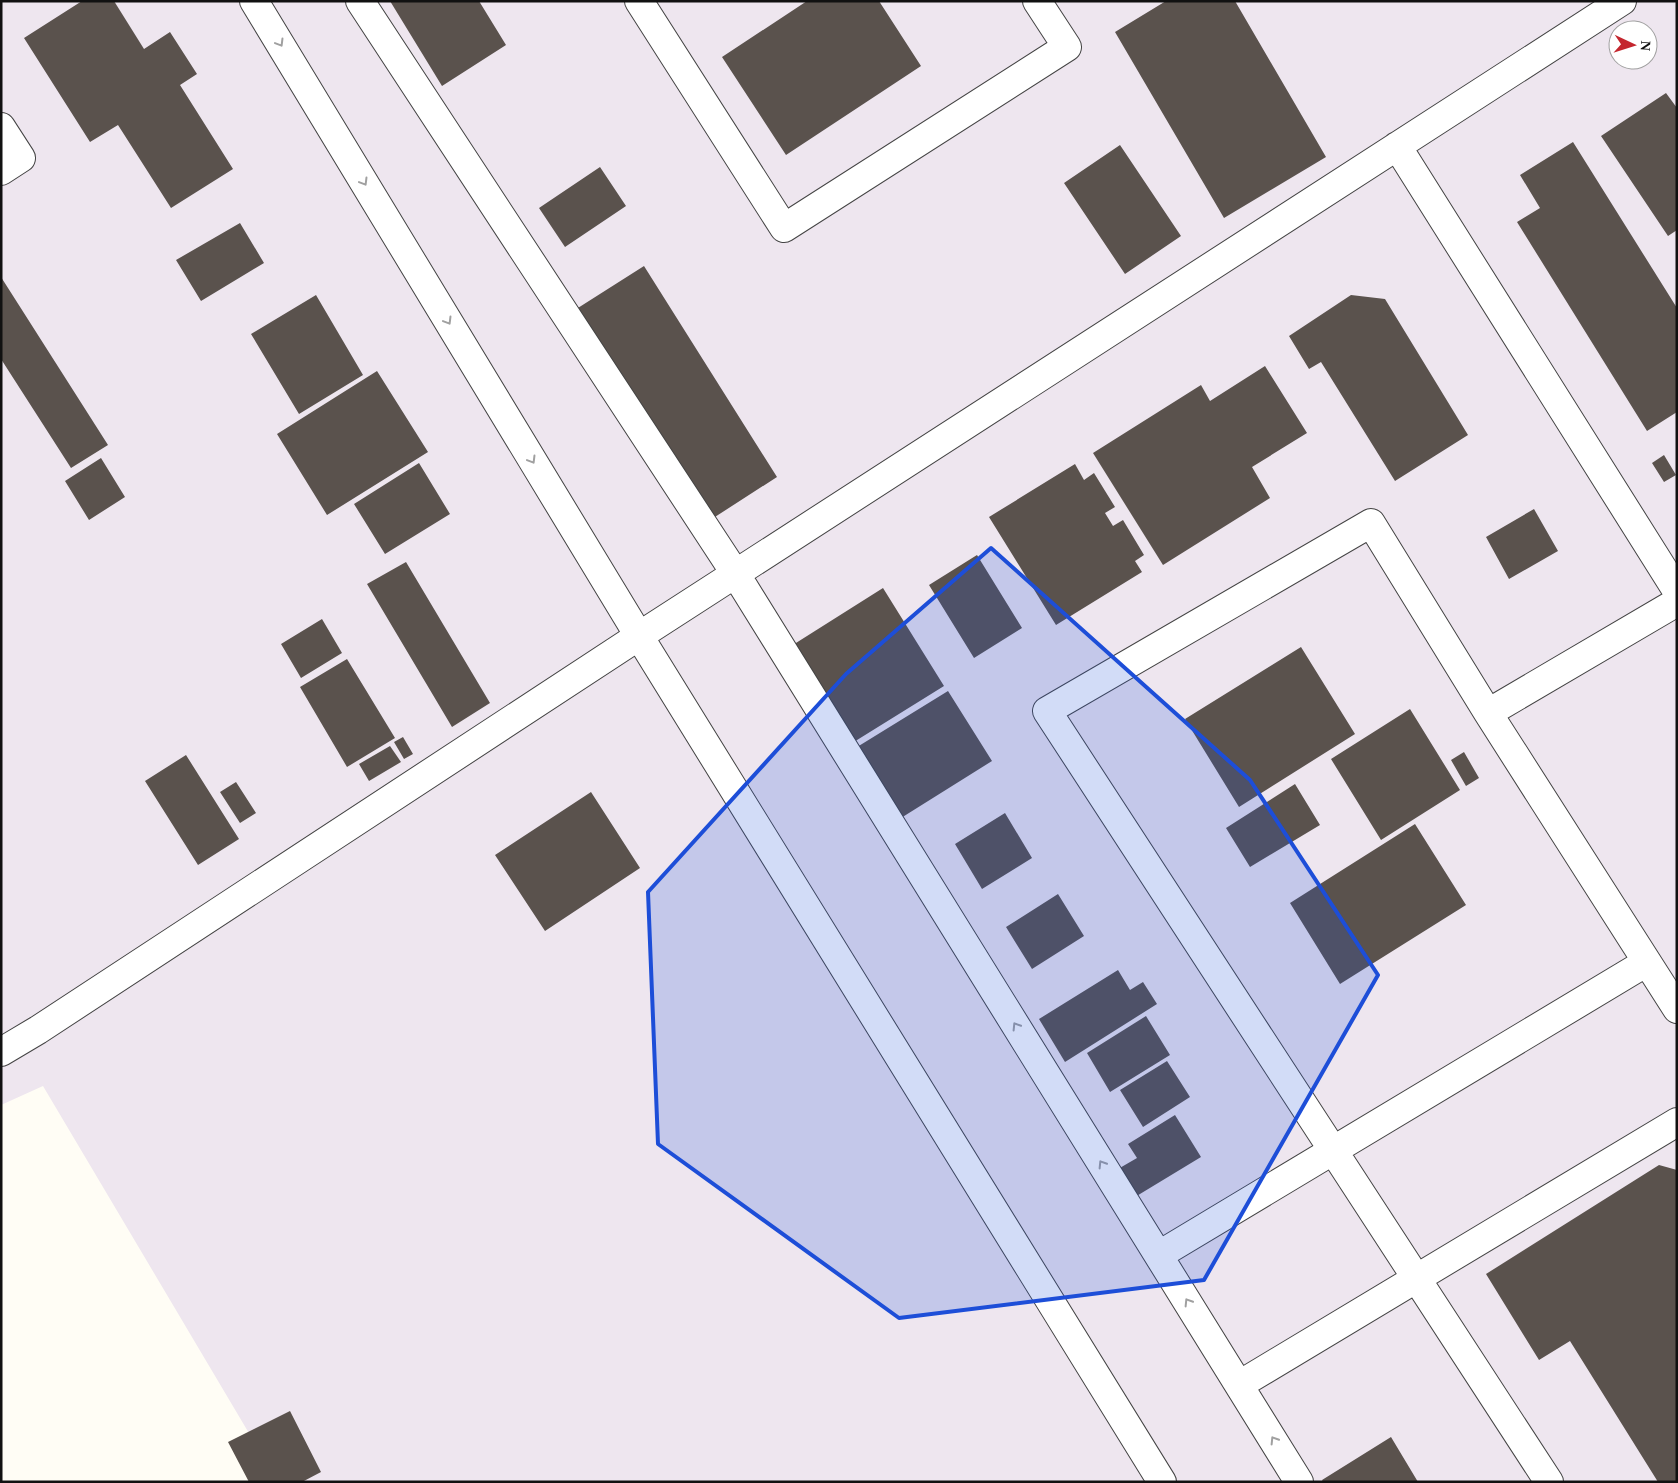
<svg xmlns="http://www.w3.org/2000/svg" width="1678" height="1483" viewBox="0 0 1678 1483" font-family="Georgia,serif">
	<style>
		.industrial { fill: #eee6ef; fill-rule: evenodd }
		.building { fill: #5a524d }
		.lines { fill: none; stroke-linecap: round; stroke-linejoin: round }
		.minor-casing { stroke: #444; stroke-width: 30 }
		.minor { stroke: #fff; stroke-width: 28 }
		.oneway { stroke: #a0a0a0 }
		.marked { fill: #1d4ed8; fill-opacity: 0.2; stroke: #1d4ed8; stroke-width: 4; stroke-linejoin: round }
	</style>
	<rect width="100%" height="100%" fill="#fffdf5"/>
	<path class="industrial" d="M1,1H1677V1482H278L43,1086L1,1105ZM1618,30H1648V60H1618Z"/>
	<path class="building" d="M82,1H114L144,49L170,32L197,74L180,85L233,169L171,208L118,125L90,142L24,38Z
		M390,1H479L506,45L442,86Z
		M807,1H879L921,66L786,155L722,57Z
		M1166,1H1235L1326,157L1224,218L1115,32Z
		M1666,93L1677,108V230L1668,236L1601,136Z
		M1573,142L1677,308V412L1647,431L1517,222L1540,208L1520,175Z
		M1120,145L1181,236L1125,274L1064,183Z
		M600,167L626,206L565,247L539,208Z
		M240,223L264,263L201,301L176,260Z
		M644,266L777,477L704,524L570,313Z
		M1,277L108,445L71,468L1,359Z
		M316,295L363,375L299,414L251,334Z
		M1351,295L1385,299L1468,435L1395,481L1321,362L1309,369L1289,336Z
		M1265,366L1307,433L1252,467L1270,498L1163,565L1093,453L1201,385L1210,401Z
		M377,371L428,452L327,515L277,434Z
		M1664,455L1676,475L1664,482L1652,463Z
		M101,458L125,497L89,520L65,481Z
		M419,463L450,514L385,554L354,504Z
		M1075,464L1084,480L1094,473L1115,507L1105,513L1113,526L1123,520L1144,555L1135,561L1142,572L1056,625L989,517Z
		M1534,509L1558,551L1509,579L1486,537Z
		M977,555L1022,628L974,658L929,585Z
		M406,562L490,703L452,727L367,584Z
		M883,588L944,686L849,745L788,648Z
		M322,619L342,653L301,678L281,644Z
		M1301,647L1355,734L1239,807L1185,719Z
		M347,659L395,738L347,767L300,687Z
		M948,691L992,761L893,823L849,752Z
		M1410,709L1460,790L1381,840L1331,759Z
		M403,737L413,754L404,759L394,742Z
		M390,746L401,762L369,781L359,764Z
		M1464,752L1479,778L1466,786L1451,760Z
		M186,755L239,839L198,865L145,781Z
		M236,782L256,813L240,823L220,792Z
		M1295,784L1320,825L1250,867L1226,828Z
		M591,792L640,868L545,931L495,855Z
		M1005,813L1032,858L982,889L955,844Z
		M1415,824L1466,905L1340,984L1290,903Z
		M1058,894L1084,936L1032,969L1006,927Z
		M1118,970L1130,990L1143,982L1157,1004L1065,1062L1039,1019Z
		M1146,1016L1170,1055L1110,1092L1087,1053Z
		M1167,1061L1190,1097L1143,1127L1120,1090Z
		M1175,1115L1201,1157L1135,1197L1118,1169L1137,1158L1128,1144Z
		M1659,1165L1677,1170V1482H1658L1570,1341L1539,1360L1486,1274Z
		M290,1411L321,1472L302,1482H249L228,1442Z
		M1391,1437L1418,1482H1323L1322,1480Z"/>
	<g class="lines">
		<defs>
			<path id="minor" d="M254,1L639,636L1162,1482
				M360,1L735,573L1299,1482
				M639,1L784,228L1067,47L1037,1
				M1,127L21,158L1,171
				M1397,146L1677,591
				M1488,713L1677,602
				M1,1052L38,1030L639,636L1622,1
				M1159,1255L1647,962
				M1239,1385L1677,1122
				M1549,1482L1047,711L1371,523L1488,713L1677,1009"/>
		</defs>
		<use href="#minor" class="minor-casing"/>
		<use href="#minor" class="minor"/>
	</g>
	<defs><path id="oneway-chevron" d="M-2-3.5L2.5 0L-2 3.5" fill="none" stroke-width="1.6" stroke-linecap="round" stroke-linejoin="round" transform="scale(1.25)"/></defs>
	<g class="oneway">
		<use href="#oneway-chevron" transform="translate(280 43) rotate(59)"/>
		<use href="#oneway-chevron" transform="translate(364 182) rotate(59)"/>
		<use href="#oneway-chevron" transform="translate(448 321) rotate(59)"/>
		<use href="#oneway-chevron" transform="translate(532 460) rotate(59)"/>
		<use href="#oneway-chevron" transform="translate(1016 1026) rotate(-122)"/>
		<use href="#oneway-chevron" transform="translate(1102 1164) rotate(-122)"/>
		<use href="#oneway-chevron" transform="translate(1188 1302) rotate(-122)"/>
		<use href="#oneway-chevron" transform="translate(1274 1440) rotate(-122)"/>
	</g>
	<path class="marked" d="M991,548L1250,780L1378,975L1204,1280L899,1318L658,1144L648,892L846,674Z"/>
	<rect width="1678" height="1483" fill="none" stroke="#111111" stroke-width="5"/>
	<g transform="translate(1633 45) rotate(94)"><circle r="24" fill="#ffffff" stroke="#a0a0a0"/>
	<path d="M0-4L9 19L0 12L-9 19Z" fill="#c4262e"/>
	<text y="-8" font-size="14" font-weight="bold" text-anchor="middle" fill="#111111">N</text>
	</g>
</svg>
